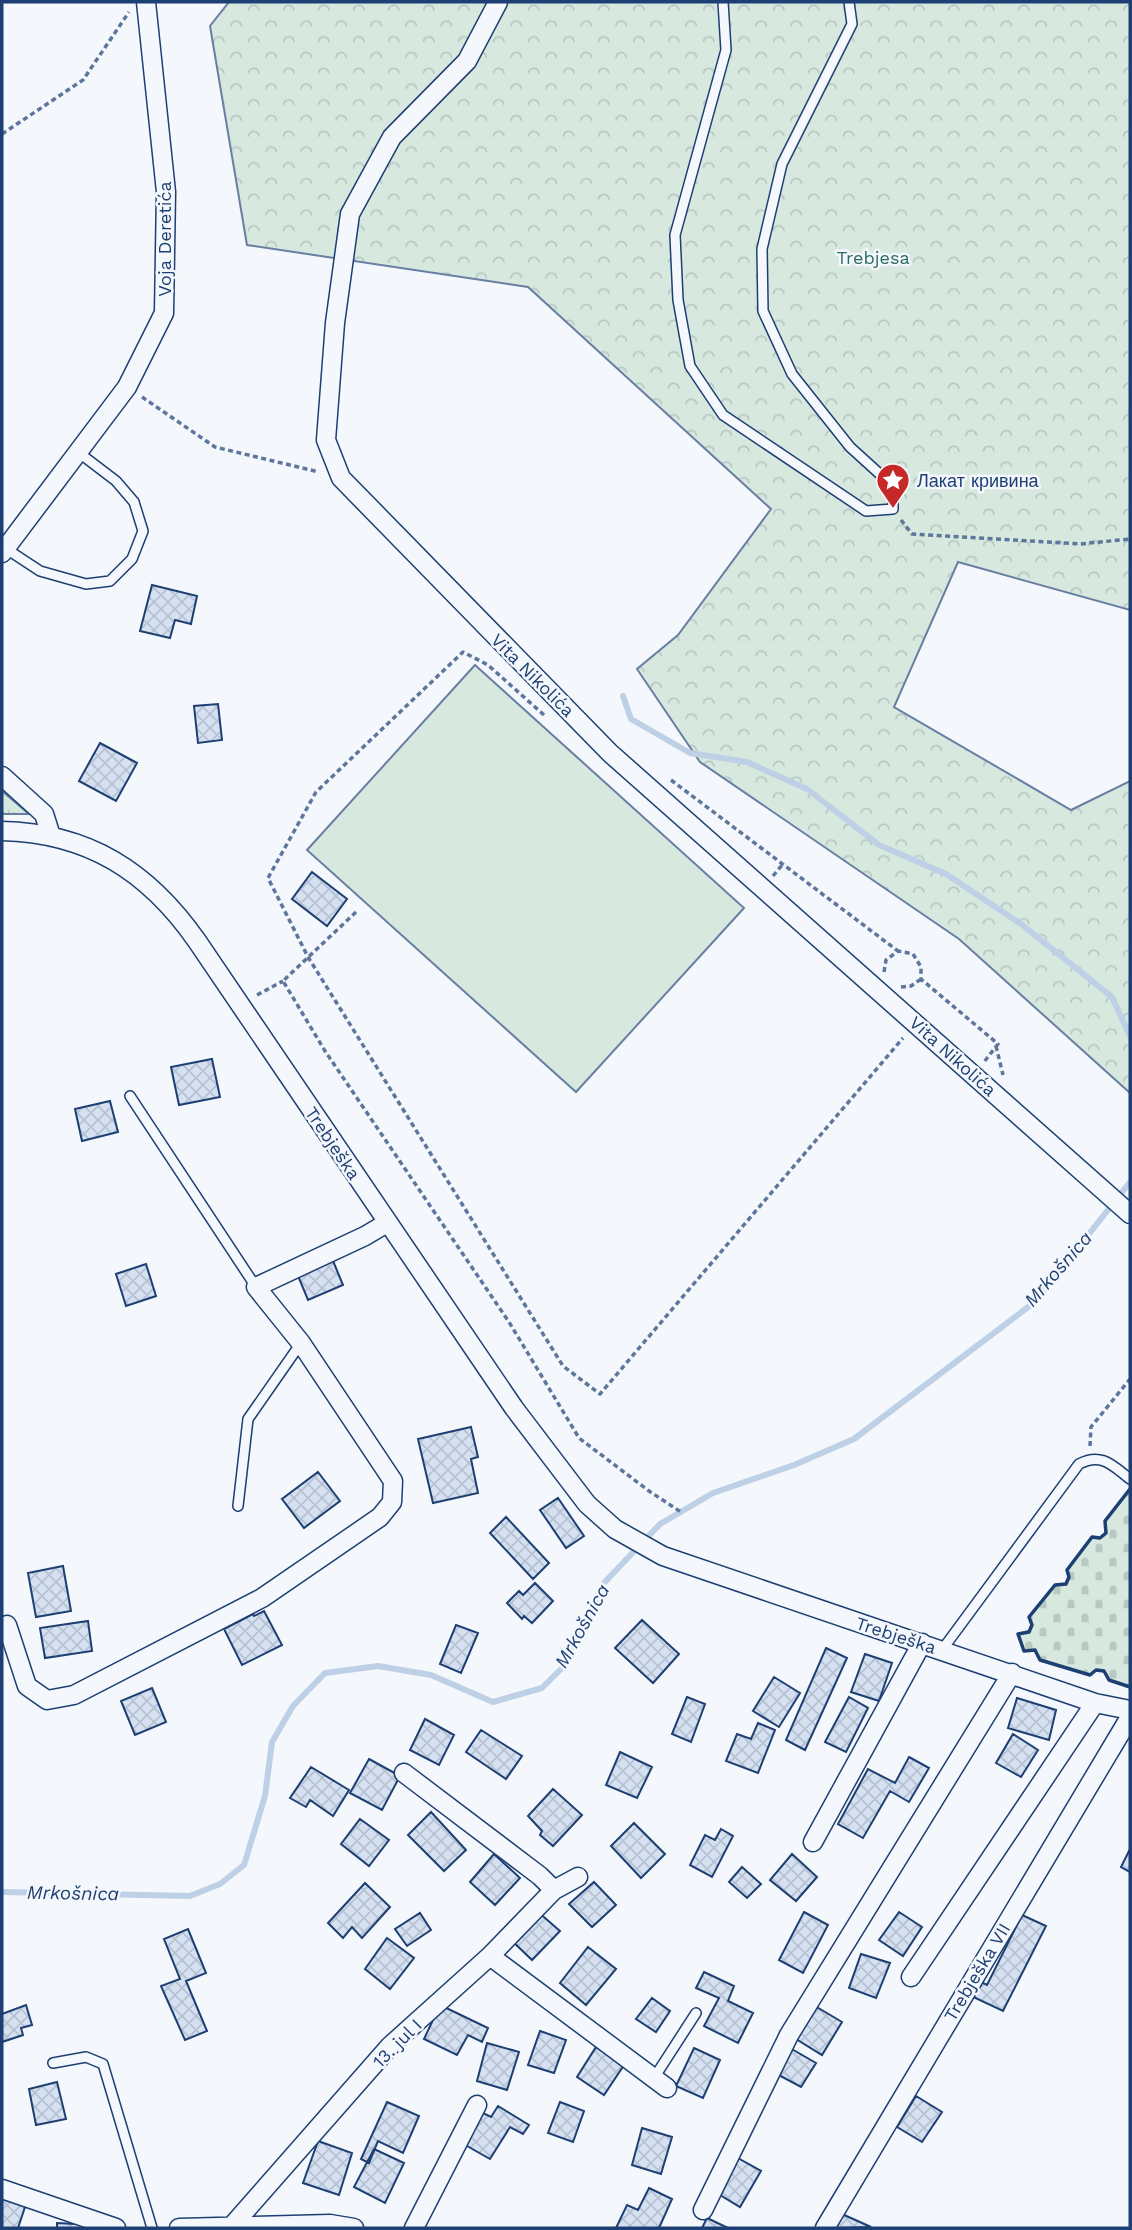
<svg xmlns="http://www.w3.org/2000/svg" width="1132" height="2230" viewBox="0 0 1132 2230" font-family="'Work Sans',sans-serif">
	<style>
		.grass { fill: url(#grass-tufts); stroke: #687fa3; stroke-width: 2 }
		.forest { fill: url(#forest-crowns); stroke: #687fa3; stroke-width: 2 }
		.cemetery { fill: url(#cemetery-stones); stroke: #687fa3; stroke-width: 2 }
		.park { fill: #d7e8df; stroke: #687fa3; stroke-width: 2 }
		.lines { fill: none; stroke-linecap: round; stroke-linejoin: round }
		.stream { stroke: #bed0e5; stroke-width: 6 }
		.building { fill: url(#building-cross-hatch); stroke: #1d3f73; stroke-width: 2 }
		.lane-casing { stroke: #1d3f73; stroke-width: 12 }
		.street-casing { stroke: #1d3f73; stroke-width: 21 }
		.path { stroke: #5e769c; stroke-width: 3.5; stroke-dasharray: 5 3.5; stroke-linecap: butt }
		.lane { stroke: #f4f7fb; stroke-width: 9 }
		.street { stroke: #f4f7fb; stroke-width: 18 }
		.wall { stroke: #1d3f73; stroke-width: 3.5 }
		.labels { text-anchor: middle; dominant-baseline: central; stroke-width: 5; stroke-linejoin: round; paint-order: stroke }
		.street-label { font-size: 18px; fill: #1d3f73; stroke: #f4f7fb }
		.park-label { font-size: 18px; fill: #2c6c60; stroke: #f4f7fb }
		.poi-label { font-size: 18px; fill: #1d3f73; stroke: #f4f7fb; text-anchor: start }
		.water-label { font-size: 19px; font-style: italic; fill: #1d3f73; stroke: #f4f7fb }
	</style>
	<defs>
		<pattern id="grass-tufts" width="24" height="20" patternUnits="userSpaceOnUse" patternTransform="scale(1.75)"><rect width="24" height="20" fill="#d7e8df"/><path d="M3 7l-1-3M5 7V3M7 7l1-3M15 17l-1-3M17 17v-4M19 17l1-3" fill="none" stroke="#b8c8c3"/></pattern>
		<pattern id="forest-crowns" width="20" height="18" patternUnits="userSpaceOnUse" patternTransform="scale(1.75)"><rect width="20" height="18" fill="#d7e8df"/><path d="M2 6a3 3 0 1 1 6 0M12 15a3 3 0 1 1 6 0" fill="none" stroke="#b8c8c3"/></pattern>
		<pattern id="cemetery-stones" width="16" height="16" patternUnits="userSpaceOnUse" patternTransform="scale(1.75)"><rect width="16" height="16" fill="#d7e8df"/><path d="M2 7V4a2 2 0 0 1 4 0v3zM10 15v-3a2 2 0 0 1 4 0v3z" fill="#b8c8c3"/></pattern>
		<pattern id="building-cross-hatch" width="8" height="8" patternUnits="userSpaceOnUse" patternTransform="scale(1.75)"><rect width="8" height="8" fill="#d5e0f0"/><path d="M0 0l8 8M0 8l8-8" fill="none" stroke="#b6c1d1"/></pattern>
	</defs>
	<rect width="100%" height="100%" fill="#f4f7fb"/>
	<path class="grass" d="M2,791L29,814H2Z"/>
	<path class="forest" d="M229,2H1130V610L958,562L894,707L1071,810L1130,781V1093L959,939L700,762L637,669L678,635L771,509L528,287L247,245L210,26Z"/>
	<path class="cemetery" d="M1130,1489V1687L1109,1680L1104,1671L1096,1670L1090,1675L1040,1660L1035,1650L1024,1651L1018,1634L1029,1631L1032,1625L1029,1617L1055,1585L1066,1584L1069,1577L1067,1570L1092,1537L1100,1538L1106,1533L1105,1521Z"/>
	<path class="park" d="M475,665L744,908L576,1092L307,850Z"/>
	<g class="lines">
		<path class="stream" d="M623,696L631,719L690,753L747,762L807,789L879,845L946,874L1021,924L1112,997L1130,1036
			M2,1892L190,1896L220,1884L244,1865L265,1796L272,1742L293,1706L325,1673L378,1666L431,1675L493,1702L542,1688L563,1667L603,1584L660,1524L713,1493L794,1465L854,1439L1036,1301L1130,1182"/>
	</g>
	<path class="building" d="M152,585L197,596L191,624L175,620L170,638L140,631Z
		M218,704L222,740L198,743L194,706Z
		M100,743L137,763L116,801L79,781Z
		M312,872L347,899L327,926L292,899Z
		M212,1059L220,1097L179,1105L171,1067Z
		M110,1101L118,1132L82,1141L75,1109Z
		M331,1256L343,1285L308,1300L296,1271Z
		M146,1264L156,1296L126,1306L116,1274Z
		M471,1427L478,1457L471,1459L478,1493L433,1503L418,1439Z
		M318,1472L340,1501L304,1528L282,1499Z
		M558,1498L584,1536L566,1548L540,1510Z
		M506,1517L549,1563L533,1579L490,1533Z
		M63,1566L71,1611L36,1617L28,1573Z
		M535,1583L553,1601L532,1623L524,1616L522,1619L507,1603L519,1591L523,1595Z
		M264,1611L282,1645L242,1665L224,1629L253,1614L254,1616Z
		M642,1620L679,1654L653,1683L615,1648Z
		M88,1621L92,1651L45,1658L40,1628Z
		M456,1625L478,1633L461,1673L440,1664Z
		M826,1648L847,1658L805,1750L786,1740Z
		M865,1654L892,1663L879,1701L851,1692Z
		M774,1677L800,1693L779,1727L753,1711Z
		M152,1688L166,1722L135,1735L121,1701Z
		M687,1697L705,1704L691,1742L672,1734Z
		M849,1697L868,1708L846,1752L825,1742Z
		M1017,1698L1056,1710L1049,1740L1008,1728Z
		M425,1719L454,1735L439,1765L410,1750Z
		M758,1723L775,1730L758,1773L726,1761L737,1734L751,1739Z
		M481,1730L522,1756L506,1779L466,1752Z
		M1013,1734L1038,1750L1021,1777L996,1763Z
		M620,1752L652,1767L637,1798L606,1785Z
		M909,1757L929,1768L909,1802L890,1791L863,1838L838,1824L868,1769L895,1783Z
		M369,1759L400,1776L382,1810L350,1793Z
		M311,1767L349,1790L333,1816L310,1800L306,1807L290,1798Z
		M553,1789L582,1815L553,1846L540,1835L542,1831L528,1816Z
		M431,1812L466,1850L444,1871L408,1835Z
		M360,1819L389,1840L369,1866L341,1844Z
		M634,1823L665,1854L641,1878L611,1846Z
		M721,1829L733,1836L712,1877L690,1865L705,1835L715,1840Z
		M1130,1849V1872L1121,1867Z
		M494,1854L520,1878L495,1905L470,1882Z
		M792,1854L817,1877L796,1901L770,1880Z
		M742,1867L761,1884L747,1898L729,1882Z
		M594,1882L616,1905L592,1927L569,1904Z
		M365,1883L390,1907L362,1938L352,1927L343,1938L328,1923Z
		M537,1911L560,1931L532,1960L510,1939Z
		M804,1912L828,1925L803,1973L779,1960Z
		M899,1912L922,1927L903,1956L879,1940Z
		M420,1913L431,1930L407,1946L395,1929Z
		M1022,1915L1046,1926L1003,2011L967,1994L975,1979L987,1985Z
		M188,1929L206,1973L186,1981L207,2031L185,2040L161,1986L180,1979L164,1939Z
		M387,1938L414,1958L390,1989L365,1969Z
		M588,1947L616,1969L586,2005L560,1983Z
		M861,1954L890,1963L876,1998L849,1988Z
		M704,1972L734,1986L728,2001L753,2013L738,2043L704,2026L719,1998L696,1988Z
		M652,1998L670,2011L656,2032L636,2019Z
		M26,2005L32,2025L21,2028L23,2035L2,2042V2014Z
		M440,2005L488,2028L482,2042L468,2035L457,2055L424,2039Z
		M815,2006L842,2022L822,2055L796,2039Z
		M540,2031L566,2040L554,2073L528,2065Z
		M487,2043L519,2052L507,2090L477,2081Z
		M596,2047L624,2065L604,2095L577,2077Z
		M694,2048L720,2060L703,2098L676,2086Z
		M790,2048L816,2063L801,2087L775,2073Z
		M57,2082L66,2119L36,2125L29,2089Z
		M916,2096L942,2112L922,2142L897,2127Z
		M387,2102L419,2116L403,2153L378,2141L369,2163L361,2159Z
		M560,2102L584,2111L573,2142L548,2133Z
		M498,2106L529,2125L523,2134L510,2127L490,2159L460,2142L479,2111L491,2117Z
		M642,2128L672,2137L661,2174L632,2165Z
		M318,2141L352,2153L339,2195L303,2183Z
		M374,2149L404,2163L385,2203L354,2187Z
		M736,2157L761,2171L740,2207L715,2192Z
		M649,2188L672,2199L659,2228H616L627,2205L638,2210Z
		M2,2194L27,2201L18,2228H2Z
		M842,2214L871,2227L836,2228Z
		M707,2218L728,2228H702Z
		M57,2223L95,2225V2228H57Z"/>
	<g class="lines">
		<defs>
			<path id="lane" d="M723,2L726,50L675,235L678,300L690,366L723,415L866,511L893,509V486L850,447L792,374L763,311L762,249L782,164L852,24L849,2
				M5,548L40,571L86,584L110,581L132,559L143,531L134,502L116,481L78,452
				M130,1096L256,1287
				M238,1506L248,1419L301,1343
				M942,1650L1079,1464C1102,1452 1113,1466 1130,1479
				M53,2063L86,2057L103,2064L152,2228
				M654,2078L696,2013"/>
			<path id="street" d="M498,2L467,61L392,137L350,214L335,323L326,440L341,478L610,753L1130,1214
				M2,553L127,387L164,313L166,192L146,2
				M2,776L44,814L51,836
				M2,831C88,833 148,871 197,941L514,1408L587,1504L615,1529L663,1556L1095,1703L1130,1710
				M7,1625L27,1686L47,1700L74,1695L262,1598L380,1517L392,1502L393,1481L301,1343L256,1287L365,1236L387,1223
				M404,1773L540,1876L554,1890
				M813,1842L922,1643
				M490,1956L667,2088
				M911,1977L1095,1703
				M2,2189L116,2228
				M703,2210L789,2035L1012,1673
				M232,2226L390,2046L490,1956L554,1890L578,1877
				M179,2228L330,2224L354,2228
				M414,2228L477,2105
				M825,2228L1130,1717"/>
		</defs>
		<use href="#lane" class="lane-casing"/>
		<use href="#street" class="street-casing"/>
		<path class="path" d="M2,134L83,80L129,12
			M142,397L215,447L319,472
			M901,520L912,534L1080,544L1130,539
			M544,715L488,665L463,652L316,792L268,878L308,957L563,1366L600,1394L903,1038
			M671,780L898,951
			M773,876L783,864
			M356,912L283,981L325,1051L509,1322L579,1438L649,1491L681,1512
			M884,972L886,960L898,951L913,954L921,967V979L998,1044L984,1062
			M901,987L911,986L921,979
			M257,995L283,981
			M996,1046L1003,1075
			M1090,1446L1091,1427L1130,1379"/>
		<use href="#lane" class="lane"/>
		<use href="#street" class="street"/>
		<path class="wall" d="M1130,1489L1105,1521L1106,1533L1100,1538L1092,1537L1067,1570L1069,1577L1066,1584L1055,1585L1029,1617L1032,1625L1029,1632L1018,1634L1024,1651L1035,1650L1040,1660L1090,1675L1096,1670L1104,1671L1109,1680L1130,1687"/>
	</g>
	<defs>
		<symbol id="sight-pin" viewBox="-11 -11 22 30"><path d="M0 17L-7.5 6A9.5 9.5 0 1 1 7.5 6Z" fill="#c62828" stroke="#f4f7fb"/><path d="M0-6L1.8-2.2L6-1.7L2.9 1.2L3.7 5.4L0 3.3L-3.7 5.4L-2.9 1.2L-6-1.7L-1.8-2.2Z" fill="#fff"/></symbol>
	</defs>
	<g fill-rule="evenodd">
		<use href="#sight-pin" x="874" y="461" width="38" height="52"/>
	</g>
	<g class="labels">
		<g class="street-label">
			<text transform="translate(164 239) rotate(-90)">Voja Deretića</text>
			<text transform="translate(533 675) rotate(45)">Vita Nikolića</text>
			<text transform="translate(953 1056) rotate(42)">Vita Nikolića</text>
			<text transform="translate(333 1143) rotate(56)">Trebješka</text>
			<text transform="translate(896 1635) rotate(18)">Trebješka</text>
			<text transform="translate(977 1972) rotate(-59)">Trebješka VII</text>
			<text transform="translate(397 2043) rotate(-45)">13. jul I</text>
		</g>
		<g class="park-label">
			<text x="873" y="257">Trebjesa</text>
		</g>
		<g class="poi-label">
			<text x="917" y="480">Лакат кривина</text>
		</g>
		<g class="water-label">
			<text transform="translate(1058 1269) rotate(-49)">Mrkošnica</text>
			<text transform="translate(582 1626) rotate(-61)">Mrkošnica</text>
			<text transform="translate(73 1893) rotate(1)">Mrkošnica</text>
		</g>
	</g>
	<rect width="1132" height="2230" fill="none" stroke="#1d3f73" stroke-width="7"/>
</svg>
